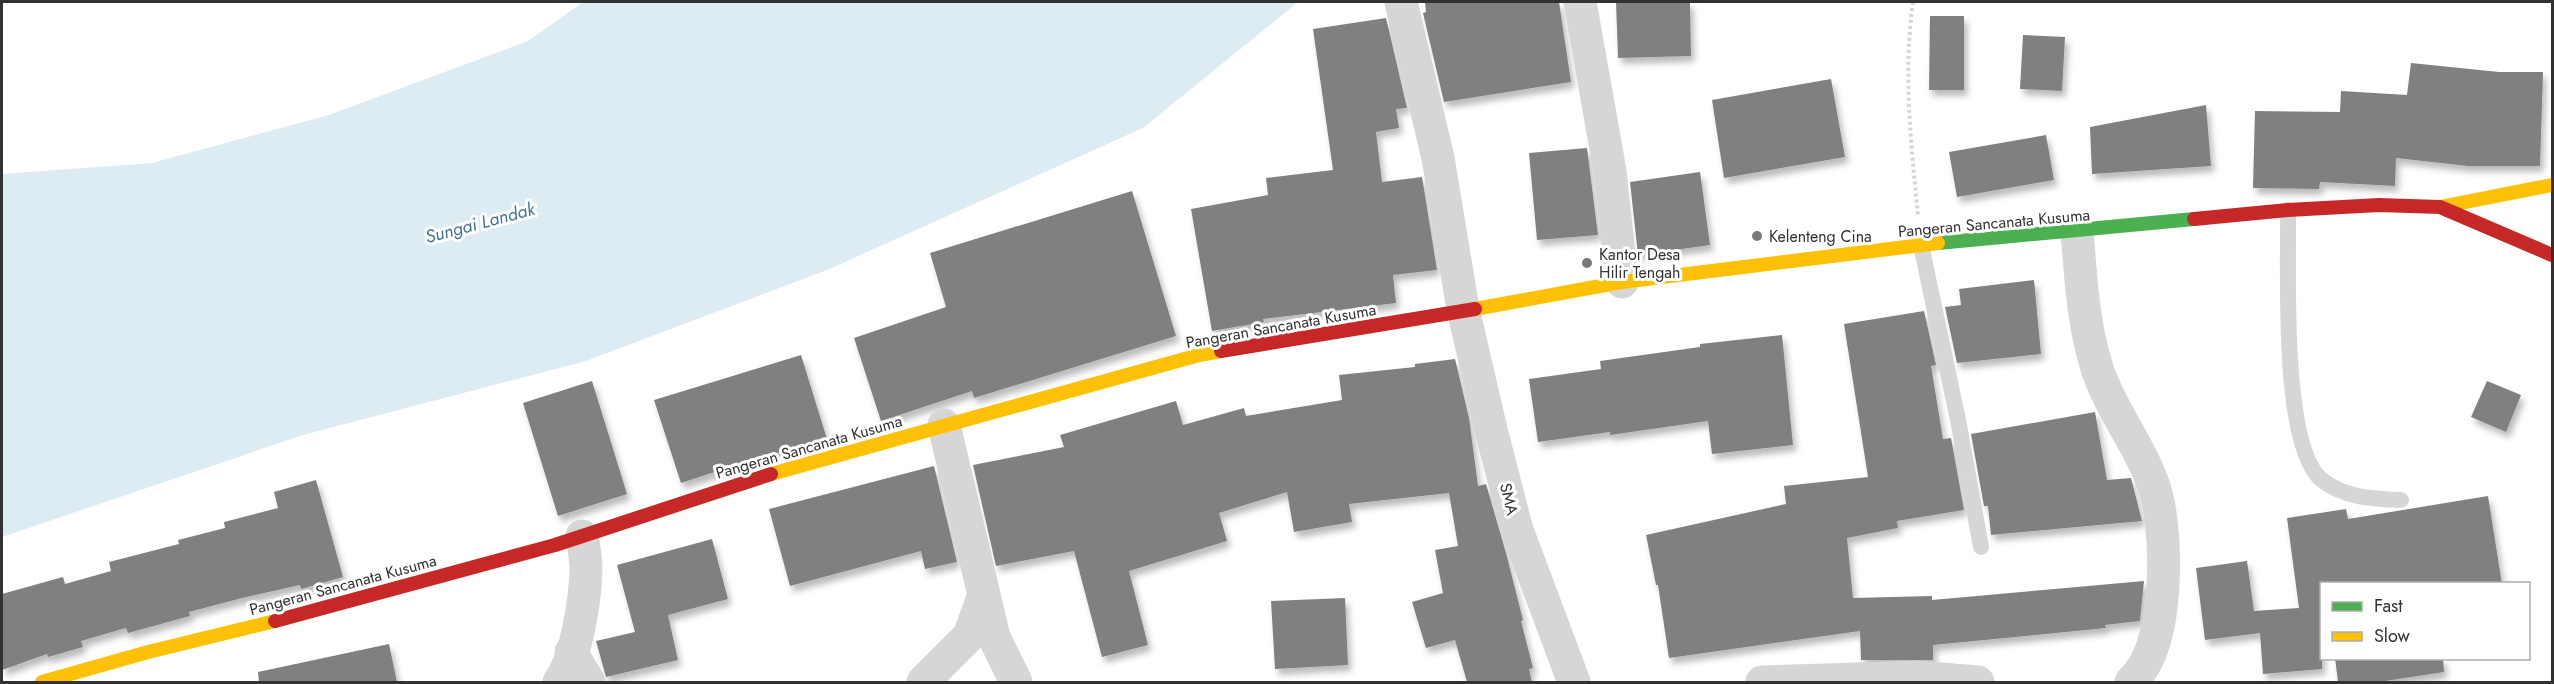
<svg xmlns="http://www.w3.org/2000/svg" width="2554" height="684" viewBox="0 0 2554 684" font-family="Jost,sans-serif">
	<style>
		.water { fill: #ddebf2 }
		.building { fill: #808080; filter: url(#shadow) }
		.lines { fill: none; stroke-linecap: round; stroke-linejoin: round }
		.path { stroke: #d5d5d5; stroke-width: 4; stroke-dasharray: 3 3; stroke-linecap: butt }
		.lane { stroke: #d6d6d6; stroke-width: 16 }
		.street { stroke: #d6d6d6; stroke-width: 33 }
		.fast { stroke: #4caf50; stroke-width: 14 }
		.slow { stroke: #ffc107; stroke-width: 14 }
		.jam { stroke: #c62828; stroke-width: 14 }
		.poi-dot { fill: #7a7a7a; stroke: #fff; stroke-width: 2 }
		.labels { text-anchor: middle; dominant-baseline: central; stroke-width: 6; stroke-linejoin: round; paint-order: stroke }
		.street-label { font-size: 16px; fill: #323232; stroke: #fff }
		.poi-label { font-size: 16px; fill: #323232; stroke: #fff; text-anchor: start }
		.water-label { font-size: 18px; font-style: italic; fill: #417594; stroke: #fff }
	</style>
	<defs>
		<filter id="shadow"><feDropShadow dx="3.5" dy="6" stdDeviation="3" flood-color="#0004"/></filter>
	</defs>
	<rect width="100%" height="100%" fill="#fff"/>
	<path class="water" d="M583,2H1298L1143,128L827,270L586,361L303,435L2,537V174L152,163L329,115L528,41Z"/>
	<path class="building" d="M1425,2H1559L1571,82L1444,102L1423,13L1426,12Z
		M1616,2H1690L1691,56L1618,58Z
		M1930,16H1964V90H1929Z
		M1386,18L1407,108L1396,109L1399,128L1376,132L1382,182L1422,177L1437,270L1393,275L1396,303L1263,319L1264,322L1212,331L1191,209L1268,195L1266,178L1333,170L1313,29Z
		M2023,35L2065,37L2062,91L2020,89Z
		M2411,63L2499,72H2543L2540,166H2468L2396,158L2395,186L2320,182L2319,189L2253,188L2255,111L2340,112L2341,91L2407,95Z
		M1831,79L1845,157L1724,178L1712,100Z
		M2206,105L2211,166L2092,174L2090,127Z
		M2046,135L2054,180L1957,197L1949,152Z
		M1587,148L1598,235L1537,240L1529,153Z
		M1700,172L1710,245L1638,255L1630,182Z
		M1132,191L1176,336L974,398L972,391L881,421L854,338L946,307L930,253Z
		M2034,280L2041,354L1957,363L1945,307L1961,305L1959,289Z
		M1924,311L1936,365L1931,366L1943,439L1951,438L1964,510L1897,521L1898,528L1847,538L1853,598L1932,596V600L2144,581L2140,621L2105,625L2106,628L1933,645V660H1861L1860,631L1669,658L1658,585H1656L1646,535L1786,504L1784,486L1868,477L1844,324Z
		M1782,335L1793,445L1712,454L1708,421L1610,435V432L1538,442L1529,379L1601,369L1600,361L1700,347V344Z
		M801,355L827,439L742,463L681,483L654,400Z
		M1455,359L1469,418L1478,486L1486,484L1506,553L1523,620L1521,621L1533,668L1529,669L1532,682H1467L1455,640L1426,648L1412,602L1443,593L1435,550L1458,546L1449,493L1349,504L1352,522L1294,532L1287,492L1219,513L1227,541L1129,571L1148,645L1102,657L1074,551L996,566L973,465L1064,447L1060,435L1176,401L1183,425L1244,408L1246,416L1342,400L1339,375L1415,367V364Z
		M592,381L627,494L558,516L523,403Z
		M2487,381L2521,395L2506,432L2471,417Z
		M2095,412L2107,480L2131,478L2142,521L1991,535L1988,506H1984L1971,434Z
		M934,466L957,562L925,569L921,551L790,586L769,509Z
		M316,480L343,577L301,589L300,585L242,598L189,612L190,616L128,633L126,628L81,641L83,647L48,657L47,654L2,670V594L63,577L65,584L111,571L109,562L179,544L178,540L225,528L224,522L278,508L274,492Z
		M2488,496L2502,584H2322V669L2263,674L2260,633L2205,640L2196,568L2247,561L2254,611L2299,608L2287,518L2346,509L2348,519Z
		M712,539L728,599L668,615L678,660L606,677L596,641L635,632L617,565Z
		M1345,598L1348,665L1275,669L1271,601Z
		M389,644L397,682H259L258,672Z
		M2335,658H2443L2444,672L2379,682H2338Z"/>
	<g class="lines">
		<path class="path" d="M1913,2C1903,73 1911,144 1918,215"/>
		<path class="lane" d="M2288,210C2289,266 2280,446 2322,480C2345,498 2373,499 2401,500
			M1921,245L1958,420L1981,547"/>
		<path class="street" d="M1401,2L1438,158L1463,309L1492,434L1517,530L1574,682
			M1580,2L1610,171L1622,282
			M2077,232C2081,279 2083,326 2098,371C2111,410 2138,443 2152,481C2169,525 2168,623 2145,664C2141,671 2136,677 2131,682
			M944,425L994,637L1016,682
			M571,652L589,682
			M559,682C577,656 585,601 586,569C586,558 584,547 582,536
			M923,682L969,636L983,597
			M1762,682L1916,677L1978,682"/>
		<path class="fast" d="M1938,243L2194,219"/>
		<path class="slow" d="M2440,207L2552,185
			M1475,309L1622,282L1938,243
			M771,474L1199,355L1221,351
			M42,682L148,652L275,621"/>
		<path class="jam" d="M2194,219L2288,210L2379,205L2440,207L2552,255
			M1221,351L1475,309
			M275,621L555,545L771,474"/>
	</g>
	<g class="poi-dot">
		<circle cx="1757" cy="236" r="6"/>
		<circle cx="1587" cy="263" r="6"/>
	</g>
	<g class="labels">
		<g class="street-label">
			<text transform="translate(1994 223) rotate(-5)">Pangeran Sancanata Kusuma</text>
			<text transform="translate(1281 326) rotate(-10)">Pangeran Sancanata Kusuma</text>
			<text transform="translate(809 447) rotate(-16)">Pangeran Sancanata Kusuma</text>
			<text transform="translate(1509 499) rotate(76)">SMA</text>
			<text transform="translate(343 585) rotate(-15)">Pangeran Sancanata Kusuma</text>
		</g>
		<g class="poi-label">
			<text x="1769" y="236">Kelenteng Cina</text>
			<text x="1599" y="254">Kantor Desa<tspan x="1599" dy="18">Hilir Tengah</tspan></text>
		</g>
		<g class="water-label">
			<text transform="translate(480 223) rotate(-15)">Sungai Landak</text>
		</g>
	</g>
	<rect width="2554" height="684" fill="none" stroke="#323232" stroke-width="6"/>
	<rect x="2320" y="582" width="210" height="78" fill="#ffffff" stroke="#adadad" stroke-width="1.5"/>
	<rect x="2332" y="602" width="30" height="9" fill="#4caf50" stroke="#adadad" stroke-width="1.5"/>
	<text x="2374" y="612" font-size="18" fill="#323232">Fast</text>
	<rect x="2332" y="632" width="30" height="9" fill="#ffc107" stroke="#adadad" stroke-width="1.5"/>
	<text x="2374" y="642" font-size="18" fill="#323232">Slow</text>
</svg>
